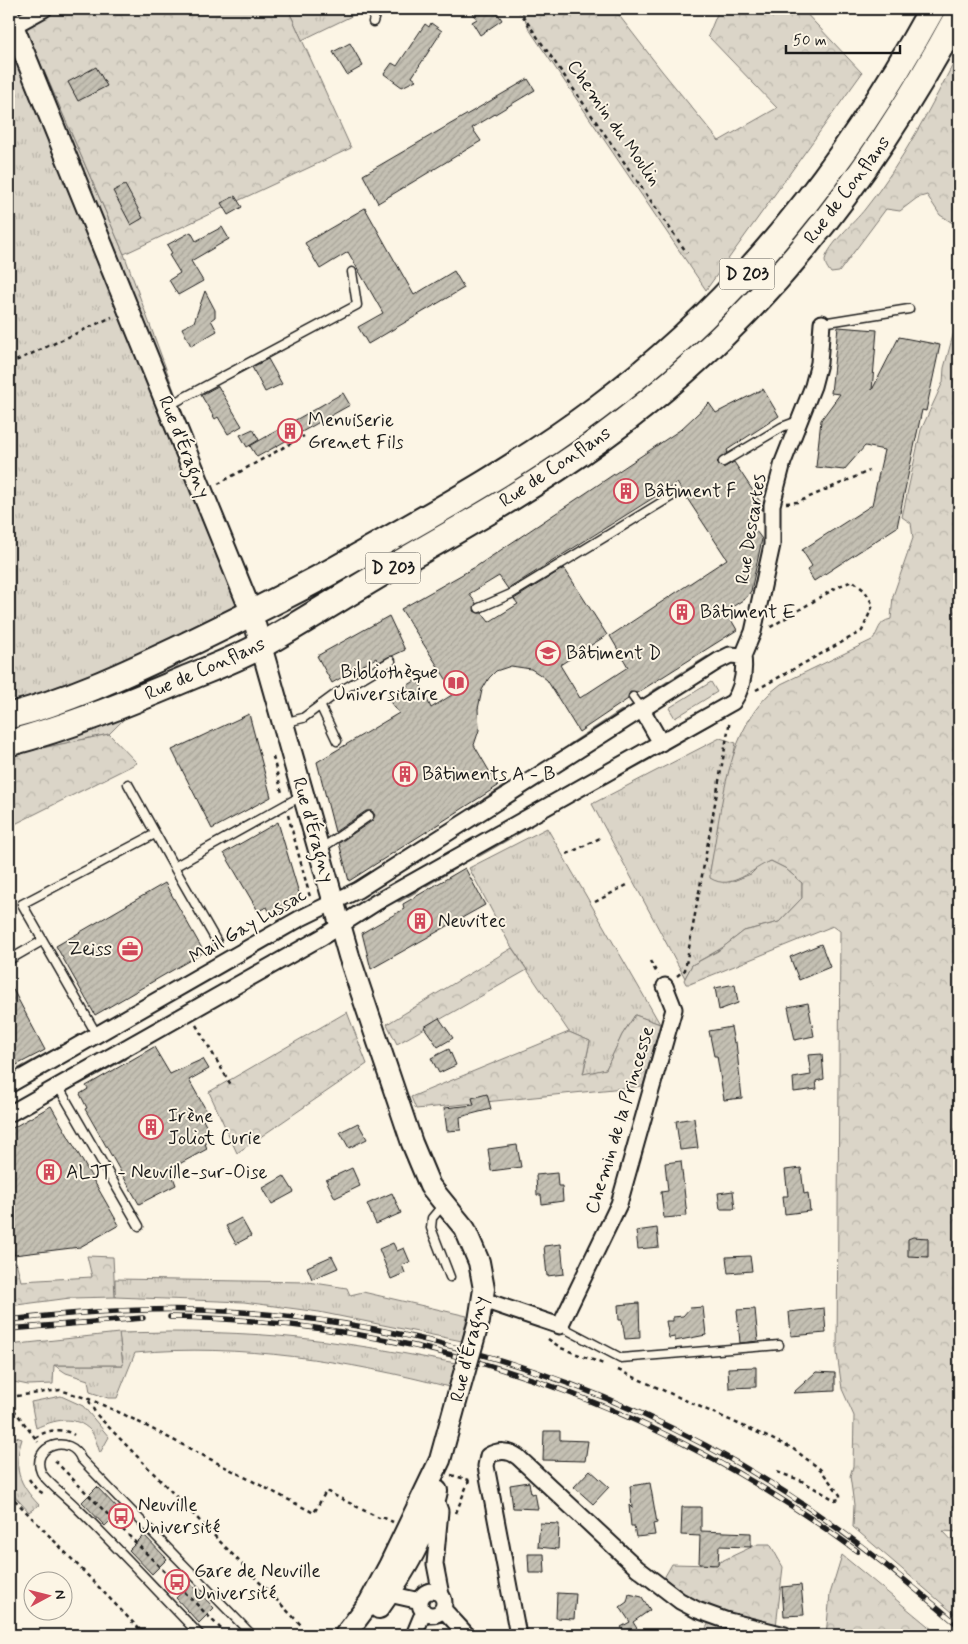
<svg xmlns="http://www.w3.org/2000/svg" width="968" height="1644" viewBox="0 0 968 1644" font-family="Mynerve,sans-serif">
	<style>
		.grass { fill: url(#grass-tufts); stroke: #7c7872 }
		.forest { fill: url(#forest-crowns); stroke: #7c7872 }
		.pitch { fill: #dbd5c8; stroke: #7c7872 }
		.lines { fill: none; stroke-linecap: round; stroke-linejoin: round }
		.stream { stroke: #75726c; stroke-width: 4.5 }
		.building { fill: url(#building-hatch); stroke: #1c1c1c; fill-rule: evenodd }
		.service-casing { stroke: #1c1c1c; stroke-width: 11 }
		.minor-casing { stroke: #1c1c1c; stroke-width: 19 }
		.tertiary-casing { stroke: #1c1c1c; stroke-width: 24 }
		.primary-casing { stroke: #1c1c1c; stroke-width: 29 }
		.path { stroke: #1c1c1c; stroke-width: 2.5; stroke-dasharray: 4 4; stroke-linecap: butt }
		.service { stroke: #fcf5e5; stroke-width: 8 }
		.minor { stroke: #fcf5e5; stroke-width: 15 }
		.tertiary { stroke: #fcf5e5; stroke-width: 20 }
		.primary { stroke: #fcf5e5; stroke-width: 25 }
		.rail-casing { stroke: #1c1c1c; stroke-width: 5.5 }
		.rail { stroke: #fcf5e5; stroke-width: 4; stroke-dasharray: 11; stroke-linecap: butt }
		.tertiary-bridge-casing { stroke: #1c1c1c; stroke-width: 24; stroke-linecap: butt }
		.tertiary-bridge { stroke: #fcf5e5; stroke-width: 20 }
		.labels { text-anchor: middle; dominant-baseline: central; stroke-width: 4; stroke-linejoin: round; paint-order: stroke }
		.shield { fill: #fcf5e5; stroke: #5f5d58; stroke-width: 1 }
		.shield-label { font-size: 18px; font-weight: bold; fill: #1c1c1c }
		.street-label { font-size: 19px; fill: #1c1c1c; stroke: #fcf5e5 }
		.poi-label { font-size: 19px; fill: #1c1c1c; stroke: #fcf5e5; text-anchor: start }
	</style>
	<defs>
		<pattern id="grass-tufts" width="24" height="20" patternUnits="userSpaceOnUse" patternTransform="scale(1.25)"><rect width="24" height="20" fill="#dbd5c8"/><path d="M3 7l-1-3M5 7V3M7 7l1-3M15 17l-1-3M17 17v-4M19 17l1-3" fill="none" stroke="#bbb6ab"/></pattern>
		<pattern id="forest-crowns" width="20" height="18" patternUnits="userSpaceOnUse" patternTransform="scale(1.25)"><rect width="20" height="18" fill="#dbd5c8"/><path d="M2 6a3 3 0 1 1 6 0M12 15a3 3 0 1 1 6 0" fill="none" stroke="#bbb6ab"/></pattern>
		<pattern id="building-hatch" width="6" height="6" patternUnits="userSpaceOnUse" patternTransform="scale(1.25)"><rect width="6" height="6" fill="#c4c0b3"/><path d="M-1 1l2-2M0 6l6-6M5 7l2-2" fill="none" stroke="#a8a499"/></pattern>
	</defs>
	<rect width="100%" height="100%" fill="#fcf5e5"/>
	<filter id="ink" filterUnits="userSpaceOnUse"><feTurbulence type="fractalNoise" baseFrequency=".02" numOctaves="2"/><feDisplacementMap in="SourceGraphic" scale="10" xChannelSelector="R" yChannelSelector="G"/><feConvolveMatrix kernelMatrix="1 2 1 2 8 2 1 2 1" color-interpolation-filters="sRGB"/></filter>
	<g filter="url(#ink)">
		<path class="grass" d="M9,9H17L124,254L249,595L109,734L9,755Z
			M288,9H366L302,40Z
			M720,738L736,743L710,871L730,882L751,874L760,865L771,861L785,868L802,883V898L779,922L744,931L722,948L692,965L685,978L592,804Z
			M547,828L660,1024L635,1015L622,1035L606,1069L583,1075L590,1041L569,1032L509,943L469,868Z
			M115,1279L308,1282L347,1288L350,1295L363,1292L467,1316L462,1341L319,1312L244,1302L115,1297Z
			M169,1332C229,1332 288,1335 347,1344C384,1349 420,1357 456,1363L449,1387C349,1361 239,1343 135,1353L117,1398H108L90,1392L88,1380L66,1373L54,1365H123L119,1333Z
			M61,1396L83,1406L109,1437L100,1453C98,1447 95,1436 91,1431C75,1414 54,1420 36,1428L31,1402Z
			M13,1436L22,1439C13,1468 18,1483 39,1505L29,1512L9,1490V1438Z"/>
		<path class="forest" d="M17,9H288L351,148L124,254Z
			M521,9H614L662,71L719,141L777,108L708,36L719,9H802L862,73L706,290L529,29Z
			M959,53V227L940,215L927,195L917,198L900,211L886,209L839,272L831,273C828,269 825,265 825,260C828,245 855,222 865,209C903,162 931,106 959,53Z
			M959,292V1532L943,1531L959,1548V1618L853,1527L854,1505L850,1476L853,1466L854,1416L842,1389L837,1353L840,931L833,926L690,984H686L684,980L692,965L718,951L744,931L779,922L802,898V883L785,868L771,861C752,868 732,892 710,878V871C722,809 726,723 781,684L872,640C880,631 877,622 891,619L893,596L913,538L911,523L902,517L921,430L943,382L944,368L955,328Z
			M109,734L137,763L9,827V755Z
			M512,948L527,970L397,1044L387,1024Z
			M347,1012L367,1064L237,1153L209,1092Z
			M635,1015L660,1024L643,1086L416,1109L411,1097L569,1032L590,1041L583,1074L606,1069L622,1035Z
			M87,1256L113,1257L115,1297L70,1298L9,1306V1262H16L21,1281L92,1277Z
			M119,1333L123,1365H54L53,1384L28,1385L9,1381V1345Z
			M758,1544H770L783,1567L775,1635H753L725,1627L749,1635H703L709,1622L695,1602L664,1578L672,1564L713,1565Z
			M842,1555L939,1635H826L830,1594Z"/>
		<path class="pitch" d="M711,682L717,692L675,718L669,708Z"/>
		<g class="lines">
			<path class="stream" d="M651,694L708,658
				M570,746L622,712
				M656,754L712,722
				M627,770L649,758
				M485,800L507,786
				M478,855L530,825
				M399,900L458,865
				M19,1070L52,1052
				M9,1076L13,1074
				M79,1083L124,1058"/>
		</g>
		<path class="building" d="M470,9H495L502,20L480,35L472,22L477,19Z
			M431,23L442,31L412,77L416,80L402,87L384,74L392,63L397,66L425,24L429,27Z
			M350,43L363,66L347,75L333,52Z
			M96,67L107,86L78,101L68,82Z
			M528,79L535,90L472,128L481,141L378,203L363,175Z
			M125,185L143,218L131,225L113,191Z
			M235,196L242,207L228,215L221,203Z
			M365,208L414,295L454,271L464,288L368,344L358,327L383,313L348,252L320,269L305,243Z
			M222,227L229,239L191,261L203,281L178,295L169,280L180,273L169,255L172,253L167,245L191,232L196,241Z
			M205,291L215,310V317L211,320L217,331L191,346L182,328L194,322Z
			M838,327L877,330L872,390L899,337L940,345L926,411L922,410L897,527L814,581L807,570L812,566L802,550L872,505L884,450L865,446L844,470L816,467L821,420L840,394L831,393Z
			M268,359L282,384L265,392L252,367Z
			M218,386L242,426L228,434L218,417L215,419L201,395Z
			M763,389L779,416L727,450L728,452L717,462L723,468L734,462L763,506V509L747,519L762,539L751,591L746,598L726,611L737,630L637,693L630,692L628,699L579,732L547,680L539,674L531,669L511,666L496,671L489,678L482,690L478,709L479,730L474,745L498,786L349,881L339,843L372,821L375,815L372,811H366L335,832L317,762L399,713L387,698L418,679L431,708L455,693L401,609L477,566L680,430L709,403L716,413ZM677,483L727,559L610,636L628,667L580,698L560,665L607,635L564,568L514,599L518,604L489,622L482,613H478L474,611L476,603L469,594L499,576L508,589Z
			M343,393L350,405L257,457L250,446Z
			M253,429L259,440L247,447L240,435Z
			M389,616L405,650L379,662L376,658L332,683L317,656Z
			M249,714L271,797L212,829L172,750Z
			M278,822L301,900L272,917L267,907L258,911L224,853Z
			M465,868L485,905L371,969L362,933L404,909L403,904Z
			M165,883L204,952L95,1015L56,946Z
			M821,944L830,967L799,980L790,957Z
			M9,982L45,1050L9,1069Z
			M735,984L738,1003L719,1010L715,988Z
			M808,1003L814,1036L795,1040L788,1007Z
			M439,1018L453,1038L438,1047L424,1027Z
			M731,1027L734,1043L736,1042L742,1098L724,1100L717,1056H714L709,1031Z
			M154,1047L170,1074L203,1059L209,1069L189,1080L210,1117L203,1120L210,1133L203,1137L207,1149L170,1169L176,1185L139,1204L85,1109L87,1108L80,1094L88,1089L86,1086Z
			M449,1049L456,1065L439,1073L431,1058Z
			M822,1054L824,1079L816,1081L817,1089L794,1092L793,1078L811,1075L808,1055Z
			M487,1094L491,1109L460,1117L461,1130L447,1131L444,1108L474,1105L472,1098Z
			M51,1106L119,1225L80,1247L14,1255L9,1213V1130Z
			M694,1118L698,1148L680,1150L676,1121Z
			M358,1123L367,1139L349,1148L340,1132Z
			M517,1145L521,1167L491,1171L488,1149Z
			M681,1161L687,1216L664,1218L661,1192L668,1191L665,1163Z
			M352,1168L360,1186L335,1198L326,1180Z
			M801,1168L804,1194L808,1193L810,1211L785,1214L783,1196H788L785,1170Z
			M557,1173L558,1186H562L563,1201L542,1204L541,1195H537L536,1175Z
			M284,1176L294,1192L272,1204L263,1188Z
			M733,1191L735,1209H720L718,1193Z
			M392,1193L401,1213L376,1224L367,1204Z
			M241,1218L251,1236L236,1244L226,1226Z
			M657,1228L659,1247L638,1249L636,1231Z
			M913,1237L928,1238V1257L908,1256V1239Z
			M393,1243L397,1251L404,1248L410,1262L402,1265L405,1273L391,1279L379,1249Z
			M561,1244L564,1274L547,1276L544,1246Z
			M332,1256L338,1268L312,1279L307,1267Z
			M750,1256L752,1271L728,1273L726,1257Z
			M639,1303L640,1338L625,1339L622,1320H619L618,1305Z
			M703,1307L706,1335L675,1341V1337L669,1338L666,1321H673V1317L683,1316L690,1308Z
			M824,1308L826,1333L791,1336L789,1312Z
			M755,1309L758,1341L740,1343L737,1310Z
			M756,1367V1387L729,1388L728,1368Z
			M816,1372L835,1373V1391L793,1393Z
			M544,1431H560V1440L588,1441L585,1461L543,1460Z
			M590,1470L609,1487L593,1504L574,1487Z
			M529,1482L531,1494L535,1493L538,1509L513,1508L510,1485Z
			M650,1483L657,1523L653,1524L655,1535L636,1537L634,1526H631L629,1505L632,1508L630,1486Z
			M97,1487L120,1511L105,1526L82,1502Z
			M682,1507H701V1531L751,1533V1547L719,1546L718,1565L699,1564L700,1536L681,1535Z
			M540,1523L559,1524L558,1549L538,1547Z
			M144,1535L167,1559L152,1574L129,1550Z
			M528,1554H544L545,1573H529Z
			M191,1584L214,1608L199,1623L176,1598Z
			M801,1585L804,1615L784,1616L782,1587Z
			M557,1593L576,1594L574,1619L556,1618Z
			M629,1594L642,1597L650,1610L633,1622L641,1635H626L621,1627L630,1622L620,1607L627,1602Z"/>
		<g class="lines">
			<defs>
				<path id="service" d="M373,22L376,12L382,9
					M822,323L909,309
					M168,406L357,305L352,272
					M723,462L782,427L798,421
					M479,608L511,594L672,496
					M633,697L641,708
					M320,705L337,741
					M283,723L303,718L337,693L391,661
					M128,784L174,867
					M319,850L369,816
					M217,942L174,867L303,795
					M9,960L42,941
					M97,1035L22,904L155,834
					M58,1086L139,1226
					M443,1205L432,1218L431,1228L450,1277
					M560,1326L621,1358L779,1345
					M200,1635C159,1593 120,1550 78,1509C71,1501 44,1480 41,1472C30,1445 71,1433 81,1459L252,1635"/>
				<path id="minor" d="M13,26L44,9
					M743,656L753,632L772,545V505L783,462L813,386L819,363L822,323
					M641,708L661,743
					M9,1085L299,919L358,890L718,661L730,655L743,656C745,673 743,688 733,702L377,902L322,937L9,1114
					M483,1300L560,1326L619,1204L674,1009L665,986
					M437,1503L440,1511L435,1564L441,1595
					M388,1585L389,1594L420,1601
					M420 1603a12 12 0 1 1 24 0a12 12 0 1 1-24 0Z
					M443,1609L467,1635
					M414,1635L421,1618L426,1614
					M518,1635L486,1466L488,1456C498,1450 509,1450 518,1457L637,1568L680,1601L697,1610L725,1620L785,1635"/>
				<path id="tertiary" d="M9,16L252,614L349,956L412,1143L430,1186L465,1229L479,1262L484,1289L479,1321
					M379,1608C404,1573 428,1534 437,1491
					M345,1635L369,1603L389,1566L440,1460L459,1391"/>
				<path id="primary" d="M9,716C67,701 121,676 176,650C230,624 283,598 336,569C424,519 515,470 596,409C741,301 846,166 932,9
					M9,743C69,727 126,704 183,680C209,669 237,659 262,645C303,622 343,596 384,572C457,530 531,489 600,439C759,323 866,185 959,13"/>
			</defs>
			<use href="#service" class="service-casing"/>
			<use href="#minor" class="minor-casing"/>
			<use href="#tertiary" class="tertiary-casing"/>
			<use href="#primary" class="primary-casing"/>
			<path class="path" d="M518,9L687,253
				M9,364L112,317
				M218,484L304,436
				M786,503L798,502L869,471
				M756,690L862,631L873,605L865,591L853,581L839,586L769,628
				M273,757L282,793
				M288,815L310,897
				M567,854L600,838
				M595,902L627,885
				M650,961L658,975
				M677,976L685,970L730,720
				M196,1025L231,1085
				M548,1339L561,1348L606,1365
				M618,1370L792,1448L820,1469L840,1495V1499L835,1500L800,1480L777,1472
				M9,1397L60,1390L89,1399L125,1415L314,1513L326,1491L379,1518L380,1516L393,1522
				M89,1401L96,1414L303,1627
				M9,1403L38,1442
				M35,1438C46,1430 62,1427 74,1435
				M55,1461L227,1635
				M451,1475L469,1480
				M29,1479L36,1489L44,1494
				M9,1494L145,1635
				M456,1513L469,1480L473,1479"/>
			<use href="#service" class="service"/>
			<use href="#minor" class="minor"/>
			<use href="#tertiary" class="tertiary"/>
			<use href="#primary" class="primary"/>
			<defs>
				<path id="rail" d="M170,1317C423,1321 653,1401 857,1551
					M9,1320C72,1313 137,1308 200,1310C401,1316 599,1377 769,1482C837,1524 899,1574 959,1626
					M9,1329L143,1318"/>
			</defs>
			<use href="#rail" class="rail-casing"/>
			<use href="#rail" class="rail"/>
			<defs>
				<path id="tertiary-bridge" d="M459,1391L479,1321"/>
			</defs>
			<use href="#tertiary-bridge" class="tertiary-bridge-casing"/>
			<use href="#tertiary-bridge" class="tertiary-bridge"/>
		</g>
	</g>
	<defs>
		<symbol id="building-ring" viewBox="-11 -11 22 22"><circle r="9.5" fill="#fcf5e5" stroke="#d1495b" stroke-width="1.5"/><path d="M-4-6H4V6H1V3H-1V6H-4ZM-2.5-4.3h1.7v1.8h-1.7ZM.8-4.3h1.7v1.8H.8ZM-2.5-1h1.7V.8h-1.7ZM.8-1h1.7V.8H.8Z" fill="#d1495b"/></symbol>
		<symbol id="university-ring" viewBox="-11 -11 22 22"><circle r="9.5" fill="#fcf5e5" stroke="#d1495b" stroke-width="1.5"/><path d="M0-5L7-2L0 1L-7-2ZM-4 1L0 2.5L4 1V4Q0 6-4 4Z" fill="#d1495b"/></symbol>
		<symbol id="library-ring" viewBox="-11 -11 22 22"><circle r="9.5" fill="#fcf5e5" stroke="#d1495b" stroke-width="1.5"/><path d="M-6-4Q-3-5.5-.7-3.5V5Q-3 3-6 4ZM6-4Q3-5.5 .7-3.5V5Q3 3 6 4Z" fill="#d1495b"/></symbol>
		<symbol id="office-ring" viewBox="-11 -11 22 22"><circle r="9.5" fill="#fcf5e5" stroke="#d1495b" stroke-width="1.5"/><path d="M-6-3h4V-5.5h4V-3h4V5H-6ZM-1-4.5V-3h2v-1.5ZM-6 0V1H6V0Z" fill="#d1495b"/></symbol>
		<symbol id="bus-ring" viewBox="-11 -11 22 22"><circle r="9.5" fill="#fcf5e5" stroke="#d1495b" stroke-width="1.5"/><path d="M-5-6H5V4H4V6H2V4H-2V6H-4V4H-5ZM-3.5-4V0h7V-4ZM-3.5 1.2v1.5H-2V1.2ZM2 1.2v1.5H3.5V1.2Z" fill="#d1495b"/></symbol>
	</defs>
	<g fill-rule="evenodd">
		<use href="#building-ring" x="276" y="417" width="28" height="28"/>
		<use href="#building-ring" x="612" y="477" width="28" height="28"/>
		<use href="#building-ring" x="668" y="598" width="28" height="28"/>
		<use href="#university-ring" x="534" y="639" width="28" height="28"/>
		<use href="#library-ring" x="442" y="669" width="28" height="28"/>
		<use href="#building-ring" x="391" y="760" width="28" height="28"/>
		<use href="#building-ring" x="406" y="907" width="28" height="28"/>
		<use href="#office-ring" x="116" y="935" width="28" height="28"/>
		<use href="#building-ring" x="137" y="1113" width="28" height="28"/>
		<use href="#building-ring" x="35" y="1158" width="28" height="28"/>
		<use href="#bus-ring" x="107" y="1502" width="28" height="28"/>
		<use href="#bus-ring" x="163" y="1568" width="28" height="28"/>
	</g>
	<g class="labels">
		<g class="shield">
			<rect x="719.5" y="258.5" width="55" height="31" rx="4"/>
			<rect x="365.5" y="552.5" width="55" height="31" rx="4"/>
		</g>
		<g class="shield-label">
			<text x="747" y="274">D 203</text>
			<text x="393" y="568">D 203</text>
		</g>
		<g class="street-label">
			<text transform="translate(614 123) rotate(55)">Chemin du Moulin</text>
			<text transform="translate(847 190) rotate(-53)">Rue de Conflans</text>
			<text transform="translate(184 447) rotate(68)">Rue d'Éragny</text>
			<text transform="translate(555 467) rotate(-34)">Rue de Conflans</text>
			<text transform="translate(751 529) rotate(-81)">Rue Descartes</text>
			<text transform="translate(205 669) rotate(-24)">Rue de Conflans</text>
			<text transform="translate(313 830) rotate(74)">Rue d'Éragny</text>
			<text transform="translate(248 926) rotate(-30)">Mail Gay Lussac</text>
			<text transform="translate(620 1120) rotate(-73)">Chemin de la Princesse</text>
			<text transform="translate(469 1349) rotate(-77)">Rue d'Éragny</text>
		</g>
		<g class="poi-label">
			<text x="308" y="420">Menuiserie<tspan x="308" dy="22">Grenet Fils</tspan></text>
			<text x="644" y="491">Bâtiment F</text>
			<text x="700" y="612">Bâtiment E</text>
			<text x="566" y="653">Bâtiment D</text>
			<text x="438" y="672" text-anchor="end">Bibliothèque<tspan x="438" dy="22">Universitaire</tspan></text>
			<text x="422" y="774">Bâtiments A - B</text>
			<text x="438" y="921">Neuvitec</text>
			<text x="112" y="949" text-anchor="end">Zeiss</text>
			<text x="168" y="1116">Irène<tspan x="168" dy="22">Joliot Curie</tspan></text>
			<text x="66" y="1172">ALJT - Neuville-sur-Oise</text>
			<text x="138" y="1505">Neuville<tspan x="138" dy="22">Université</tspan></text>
			<text x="194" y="1571">Gare de Neuville<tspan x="194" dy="22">Université</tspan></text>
		</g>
	</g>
	<rect width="968" height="1644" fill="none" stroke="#fcf5e5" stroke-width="30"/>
	<rect x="15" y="15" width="938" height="1614" fill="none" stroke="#1c1c1c" stroke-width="2" filter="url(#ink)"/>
	<g transform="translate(48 1596) rotate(83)"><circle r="24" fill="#fcf5e5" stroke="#a29e95"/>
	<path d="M0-4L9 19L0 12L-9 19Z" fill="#d1495b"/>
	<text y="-8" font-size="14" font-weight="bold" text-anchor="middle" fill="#1c1c1c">N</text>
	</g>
	<path d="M786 45v8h114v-8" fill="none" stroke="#1c1c1c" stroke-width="2.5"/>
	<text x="793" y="45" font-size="15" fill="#1c1c1c" stroke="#fcf5e5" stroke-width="4" paint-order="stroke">50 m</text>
</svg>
